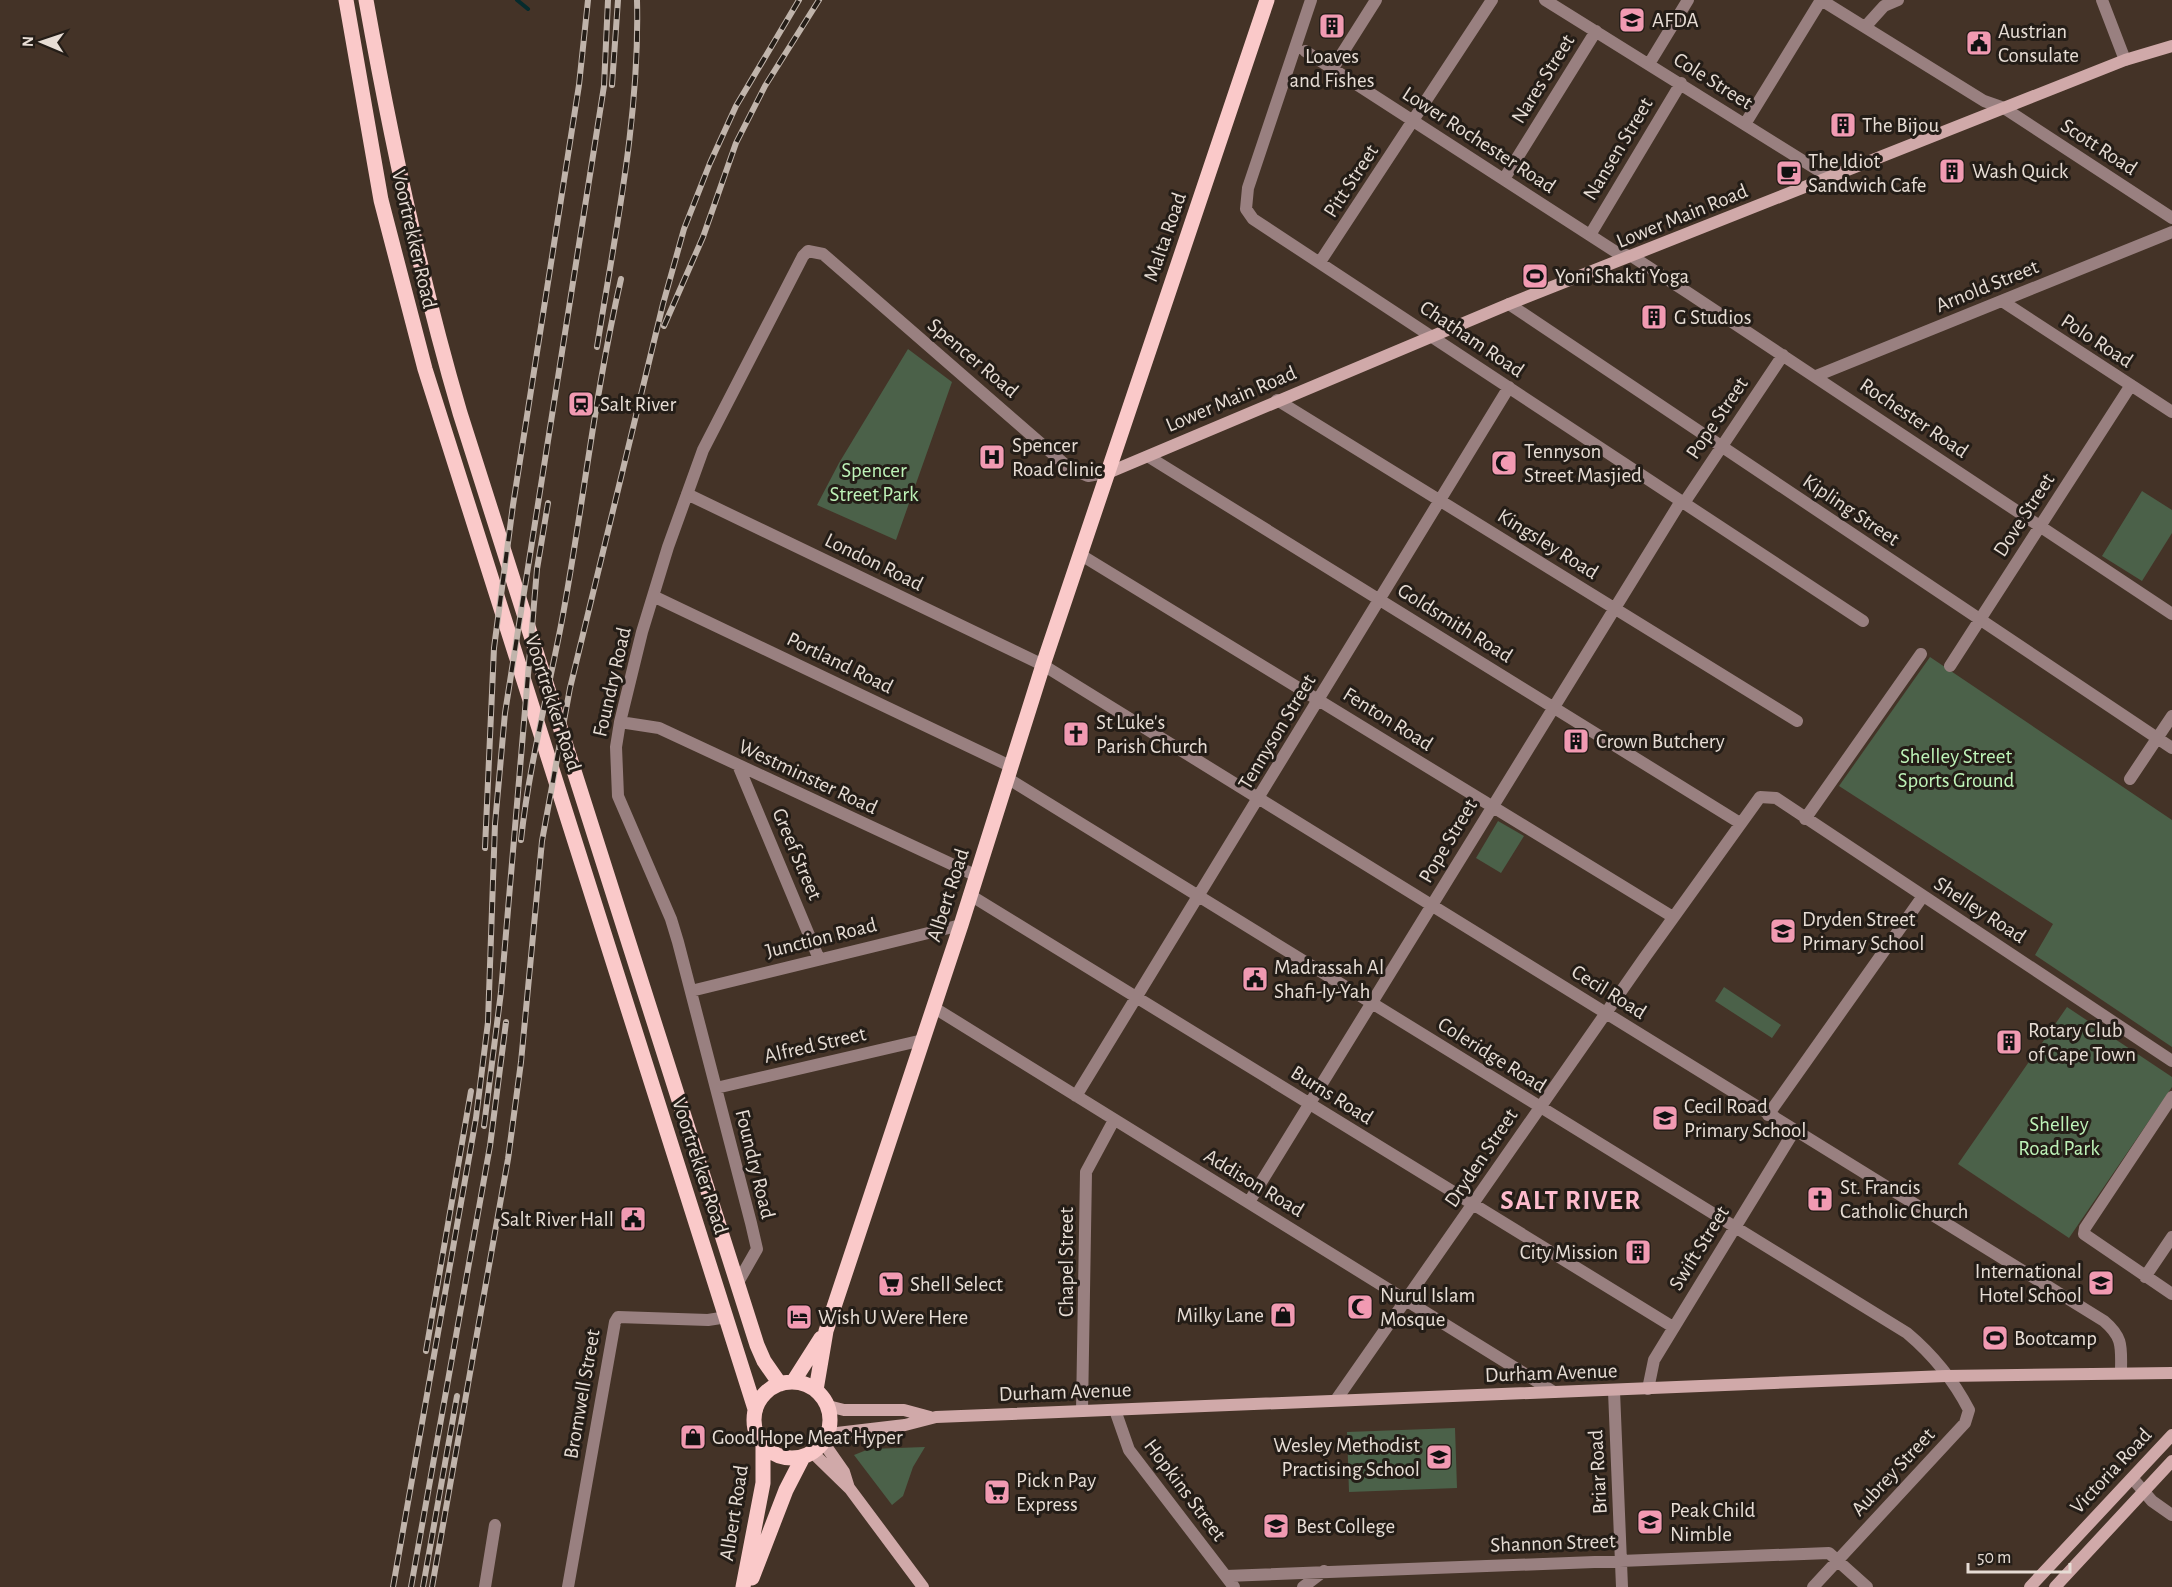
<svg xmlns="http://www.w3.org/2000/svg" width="2172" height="1587" viewBox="0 0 2172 1587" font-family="'Alegreya Sans',sans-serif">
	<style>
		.green { fill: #4b6149 }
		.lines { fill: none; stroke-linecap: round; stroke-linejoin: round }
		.stream { stroke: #062b2d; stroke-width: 4 }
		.street { stroke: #998080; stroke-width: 12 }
		.secondary { stroke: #d0a9a9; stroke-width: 12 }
		.primary { stroke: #fac9c9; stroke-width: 15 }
		.rail-casing { stroke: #c0b4ab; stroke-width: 6 }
		.rail { stroke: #241d17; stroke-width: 4; stroke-dasharray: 11; stroke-linecap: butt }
		.labels { text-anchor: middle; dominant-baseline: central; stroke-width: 6; stroke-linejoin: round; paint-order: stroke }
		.poi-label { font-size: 21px; fill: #e7ddd5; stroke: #241d17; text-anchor: start }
		.street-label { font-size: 21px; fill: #e7ddd5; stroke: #241d17 }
		.park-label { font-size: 21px; fill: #bef3b8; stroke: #241d17 }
		.district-label { font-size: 27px; font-weight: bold; letter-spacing: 1.5px; fill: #febbcd; stroke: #241d17 }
	</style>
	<rect width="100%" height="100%" fill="#443327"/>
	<path class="green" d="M908,349L952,382L896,540L817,505L839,463Z
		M2142,491L2172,510V533L2142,581L2102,556Z
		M1930,657L2172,820V1047L2035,955L2053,924L1839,786Z
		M1498,821L1524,836L1501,873L1476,858Z
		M1724,987L1781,1025L1772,1038L1715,1001Z
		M2067,1007L2172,1077V1087L2069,1238L1958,1164Z
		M1455,1428L1457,1488L1349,1492L1347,1432Z
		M925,1447L913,1467L903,1496L892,1505L854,1455L869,1449Z"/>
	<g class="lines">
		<path class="stream" d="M517,0L528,9"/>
		<path class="street" d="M1311,0L1248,188L1246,209L1253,219L1863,621
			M1545,0L1829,177
			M2102,0L2125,60
			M1865,27L1884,6L1898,0
			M1305,51L1616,252L1633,257L1690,294L2172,614
			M1649,64L1688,0
			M1333,68L1376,0
			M1745,124L1821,0L1984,101L2004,108L2172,218
			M1504,179L1596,31
			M1590,235L1681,83
			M1320,262L1492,0
			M2002,301L2172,412
			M1509,304L2172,748
			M1816,376L2172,232
			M1277,400L1797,721
			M1149,457L1740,823
			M687,494L1043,665L2104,1321C2124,1338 2121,1348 2121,1373
			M1684,503L1783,355
			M1081,555L1673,917
			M653,596L1010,766
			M1950,666L2131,385
			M620,722L659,728L977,876
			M738,765L819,959
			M1007,778L1907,1333C1932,1354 1954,1381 1969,1410L1965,1423L1813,1587
			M2130,779L2172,716
			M1805,819L1921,654
			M970,895L1673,1327
			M691,991L961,925
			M933,1007L1554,1392
			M716,1088L923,1040
			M1076,1096L1509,387
			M2172,1097L2085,1228L2084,1234L2172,1294
			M1768,1115L1923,896
			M1249,1202L1681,501
			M2145,1277L2172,1237
			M737,1284L757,1249L751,1223L678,942L671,919L618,796L616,747L620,722L642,632L668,547L703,450L803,256L808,251L823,254L1069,468L1088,476L1110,472
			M1648,1389L1654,1360L1794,1131
			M1614,1391L1622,1587
			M1336,1400L1645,957L1760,797L1776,798L2172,1061
			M1115,1410L1129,1450L1234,1587
			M1082,1411L1086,1172L1114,1120
			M2133,1479L2152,1501L2172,1515
			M1226,1576L1829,1553L1867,1587
			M485,1587L495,1525
			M568,1587L615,1322L618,1317L708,1320L727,1317
			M1303,1587L1324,1571"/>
		<path class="secondary" d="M1110,472L1509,304L2125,60L2172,46
			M828,1406L844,1410H904L930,1417
			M827,1437L837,1433L905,1425L936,1417L1946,1376L2172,1373
			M823,1442L844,1472L849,1488
			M813,1453L850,1489L923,1587
			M2030,1587L2172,1435
			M2055,1587L2172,1461"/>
		<path class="primary" d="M346,0L381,200L425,369L755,1409
			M366,0C391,140 420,277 460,413L757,1345L764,1361L780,1384
			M754 1420a38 38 0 1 1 76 0a38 38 0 1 1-76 0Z
			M793,1382L821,1338
			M816,1390L826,1331L961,925L1043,665L1267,0
			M752,1578L786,1490L803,1457
			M743,1587L763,1483V1445"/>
		<defs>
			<path id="rail" d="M612,85L618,0
				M664,326L703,237L736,143L765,86L819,0
				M597,347C615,233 640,117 637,0
				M521,840C529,765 548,694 562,620C583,507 595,392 621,279
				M485,848L494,648L513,505L579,85L588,0
				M484,1126L501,992L537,569L548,503
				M426,1351L471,1091
				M393,1587L476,1118L488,1022L495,824L505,713L604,86L608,0
				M411,1587L490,1146L506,1022
				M423,1587L457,1396
				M432,1587L508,1159L521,1062L542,841L570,688L663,304L684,229L710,163L736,106L799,0"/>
		</defs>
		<use href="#rail" class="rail-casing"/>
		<use href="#rail" class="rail"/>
	</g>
	<defs>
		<symbol id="university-square" viewBox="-11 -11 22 22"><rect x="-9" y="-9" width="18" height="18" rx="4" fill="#f19ab2" stroke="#241d17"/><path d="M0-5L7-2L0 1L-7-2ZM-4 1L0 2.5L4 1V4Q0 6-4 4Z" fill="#111"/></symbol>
		<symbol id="building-square" viewBox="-11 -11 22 22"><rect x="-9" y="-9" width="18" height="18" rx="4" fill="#f19ab2" stroke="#241d17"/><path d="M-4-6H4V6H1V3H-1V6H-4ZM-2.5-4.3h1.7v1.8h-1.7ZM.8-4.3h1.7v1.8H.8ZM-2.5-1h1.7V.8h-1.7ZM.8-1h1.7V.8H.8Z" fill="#111"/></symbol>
		<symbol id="civic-square" viewBox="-11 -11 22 22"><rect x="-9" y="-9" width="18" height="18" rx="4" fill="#f19ab2" stroke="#241d17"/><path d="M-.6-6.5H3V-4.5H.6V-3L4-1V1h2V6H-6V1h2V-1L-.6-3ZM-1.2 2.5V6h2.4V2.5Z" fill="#111"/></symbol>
		<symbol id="cafe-square" viewBox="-11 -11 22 22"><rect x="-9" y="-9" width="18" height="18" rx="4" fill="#f19ab2" stroke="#241d17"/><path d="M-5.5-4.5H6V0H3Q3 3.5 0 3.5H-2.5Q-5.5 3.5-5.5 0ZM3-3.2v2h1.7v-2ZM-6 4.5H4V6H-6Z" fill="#111"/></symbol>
		<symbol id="stadium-square" viewBox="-11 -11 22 22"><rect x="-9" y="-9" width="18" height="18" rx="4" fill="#f19ab2" stroke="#241d17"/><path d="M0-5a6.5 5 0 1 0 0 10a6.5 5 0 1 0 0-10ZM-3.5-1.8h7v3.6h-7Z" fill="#111"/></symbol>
		<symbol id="station-square" viewBox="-11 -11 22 22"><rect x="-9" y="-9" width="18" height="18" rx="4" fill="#f19ab2" stroke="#241d17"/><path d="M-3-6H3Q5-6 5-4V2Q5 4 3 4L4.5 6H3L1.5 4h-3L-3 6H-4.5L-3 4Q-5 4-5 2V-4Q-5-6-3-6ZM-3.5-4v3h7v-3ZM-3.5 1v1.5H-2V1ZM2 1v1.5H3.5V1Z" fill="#111"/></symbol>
		<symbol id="hospital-square" viewBox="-11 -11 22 22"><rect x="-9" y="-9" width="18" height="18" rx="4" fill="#f19ab2" stroke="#241d17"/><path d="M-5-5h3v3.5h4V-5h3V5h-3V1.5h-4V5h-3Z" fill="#111"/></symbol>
		<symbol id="mosque-square" viewBox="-11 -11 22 22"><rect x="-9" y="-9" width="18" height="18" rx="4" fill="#f19ab2" stroke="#241d17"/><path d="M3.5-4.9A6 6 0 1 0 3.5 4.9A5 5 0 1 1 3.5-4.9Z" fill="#111"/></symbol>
		<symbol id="church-square" viewBox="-11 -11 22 22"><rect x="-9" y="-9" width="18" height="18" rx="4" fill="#f19ab2" stroke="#241d17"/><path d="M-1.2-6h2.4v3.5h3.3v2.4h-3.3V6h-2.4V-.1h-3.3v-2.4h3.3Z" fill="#111"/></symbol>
		<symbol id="school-square" viewBox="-11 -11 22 22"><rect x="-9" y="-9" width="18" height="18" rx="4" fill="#f19ab2" stroke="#241d17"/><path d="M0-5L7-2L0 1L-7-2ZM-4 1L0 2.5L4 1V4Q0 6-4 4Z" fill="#111"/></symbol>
		<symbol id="supermarket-square" viewBox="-11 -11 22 22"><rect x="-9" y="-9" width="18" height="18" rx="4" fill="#f19ab2" stroke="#241d17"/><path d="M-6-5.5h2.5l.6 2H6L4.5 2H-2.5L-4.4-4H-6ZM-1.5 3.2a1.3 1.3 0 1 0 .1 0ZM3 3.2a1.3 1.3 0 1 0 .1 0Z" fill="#111"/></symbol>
		<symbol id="shop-square" viewBox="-11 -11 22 22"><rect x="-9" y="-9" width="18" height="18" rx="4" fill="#f19ab2" stroke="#241d17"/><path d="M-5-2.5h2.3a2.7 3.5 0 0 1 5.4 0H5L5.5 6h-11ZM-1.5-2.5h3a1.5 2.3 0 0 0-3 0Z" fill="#111"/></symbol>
		<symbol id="hotel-square" viewBox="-11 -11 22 22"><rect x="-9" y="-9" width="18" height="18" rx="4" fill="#f19ab2" stroke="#241d17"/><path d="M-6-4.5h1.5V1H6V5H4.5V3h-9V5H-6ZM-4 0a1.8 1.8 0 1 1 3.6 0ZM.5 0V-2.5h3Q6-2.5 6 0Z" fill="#111"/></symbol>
	</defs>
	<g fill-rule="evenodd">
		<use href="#university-square" x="1617" y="5" width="30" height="30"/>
		<use href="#building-square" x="1317" y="11" width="30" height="30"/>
		<use href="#civic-square" x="1964" y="28" width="30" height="30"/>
		<use href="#building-square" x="1828" y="110" width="30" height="30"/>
		<use href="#building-square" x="1937" y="156" width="30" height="30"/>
		<use href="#cafe-square" x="1774" y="158" width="30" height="30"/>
		<use href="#stadium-square" x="1520" y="261" width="30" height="30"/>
		<use href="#building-square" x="1639" y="302" width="30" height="30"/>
		<use href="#station-square" x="566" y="389" width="30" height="30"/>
		<use href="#hospital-square" x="977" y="442" width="30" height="30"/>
		<use href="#mosque-square" x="1489" y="448" width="30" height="30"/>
		<use href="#church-square" x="1061" y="719" width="30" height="30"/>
		<use href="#building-square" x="1561" y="726" width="30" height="30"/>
		<use href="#school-square" x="1768" y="916" width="30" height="30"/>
		<use href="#civic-square" x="1240" y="964" width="30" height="30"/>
		<use href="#building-square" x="1994" y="1027" width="30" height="30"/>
		<use href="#school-square" x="1650" y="1103" width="30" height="30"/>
		<use href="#church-square" x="1805" y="1184" width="30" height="30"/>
		<use href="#civic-square" x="618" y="1204" width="30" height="30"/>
		<use href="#building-square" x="1623" y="1237" width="30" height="30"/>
		<use href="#university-square" x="2086" y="1268" width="30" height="30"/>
		<use href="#supermarket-square" x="876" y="1269" width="30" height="30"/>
		<use href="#mosque-square" x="1345" y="1292" width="30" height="30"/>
		<use href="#shop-square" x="1268" y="1300" width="30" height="30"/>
		<use href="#hotel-square" x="784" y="1302" width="30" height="30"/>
		<use href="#stadium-square" x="1980" y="1323" width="30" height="30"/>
		<use href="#shop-square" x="678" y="1422" width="30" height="30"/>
		<use href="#school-square" x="1424" y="1442" width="30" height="30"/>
		<use href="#supermarket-square" x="982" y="1477" width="30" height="30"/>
		<use href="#school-square" x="1635" y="1507" width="30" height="30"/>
		<use href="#school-square" x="1261" y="1511" width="30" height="30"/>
	</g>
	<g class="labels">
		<g class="poi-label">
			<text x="1652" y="20">AFDA</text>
			<text x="1998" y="31">Austrian<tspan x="1998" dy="24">Consulate</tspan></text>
			<text x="1332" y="56" text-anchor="middle">Loaves<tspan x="1332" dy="24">and Fishes</tspan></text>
			<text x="1862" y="125">The Bijou</text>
			<text x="1808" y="161">The Idiot<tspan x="1808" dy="24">Sandwich Cafe</tspan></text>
			<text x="1972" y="171">Wash Quick</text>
			<text x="1555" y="276">Yoni Shakti Yoga</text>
			<text x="1674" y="317">G Studios</text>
			<text x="600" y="404">Salt River</text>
			<text x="1012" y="445">Spencer<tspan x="1012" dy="24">Road Clinic</tspan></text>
			<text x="1524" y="451">Tennyson<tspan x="1524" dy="24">Street Masjied</tspan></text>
			<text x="1096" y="722">St Luke's<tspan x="1096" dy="24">Parish Church</tspan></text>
			<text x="1596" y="741">Crown Butchery</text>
			<text x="1802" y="919">Dryden Street<tspan x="1802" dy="24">Primary School</tspan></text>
			<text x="1274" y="967">Madrassah Al<tspan x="1274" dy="24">Shafi-Iy-Yah</tspan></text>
			<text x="2028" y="1030">Rotary Club<tspan x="2028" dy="24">of Cape Town</tspan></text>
			<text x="1684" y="1106">Cecil Road<tspan x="1684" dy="24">Primary School</tspan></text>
			<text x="1840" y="1187">St. Francis<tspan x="1840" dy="24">Catholic Church</tspan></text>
			<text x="614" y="1219" text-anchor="end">Salt River Hall</text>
			<text x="1618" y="1252" text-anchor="end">City Mission</text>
			<text x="2082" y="1271" text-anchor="end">International<tspan x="2082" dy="24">Hotel School</tspan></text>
			<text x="910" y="1284">Shell Select</text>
			<text x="1380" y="1295">Nurul Islam<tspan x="1380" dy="24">Mosque</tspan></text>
			<text x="1264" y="1315" text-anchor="end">Milky Lane</text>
			<text x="818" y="1317">Wish U Were Here</text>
			<text x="2014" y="1338">Bootcamp</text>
			<text x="712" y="1437">Good Hope Meat Hyper</text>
			<text x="1420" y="1445" text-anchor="end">Wesley Methodist<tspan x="1420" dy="24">Practising School</tspan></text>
			<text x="1016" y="1480">Pick n Pay<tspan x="1016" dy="24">Express</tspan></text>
			<text x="1670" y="1510">Peak Child<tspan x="1670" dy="24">Nimble</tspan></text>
			<text x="1296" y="1526">Best College</text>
		</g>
		<g class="street-label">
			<text transform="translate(1543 79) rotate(-58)">Nares Street</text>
			<text transform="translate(1713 81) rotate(32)">Cole Street</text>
			<text transform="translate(1479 140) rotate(33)">Lower Rochester Road</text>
			<text transform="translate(2099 147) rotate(33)">Scott Road</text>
			<text transform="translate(1618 149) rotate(-59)">Nansen Street</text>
			<text transform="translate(1351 181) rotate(-57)">Pitt Street</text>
			<text transform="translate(1682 216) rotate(-22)">Lower Main Road</text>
			<text transform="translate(1165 237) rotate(-71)">Malta Road</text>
			<text transform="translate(414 239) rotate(77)">Voortrekker Road</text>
			<text transform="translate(1987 286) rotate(-22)">Arnold Street</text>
			<text transform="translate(1472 339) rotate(34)">Chatham Road</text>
			<text transform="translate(2097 341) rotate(33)">Polo Road</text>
			<text transform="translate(973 358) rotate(40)">Spencer Road</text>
			<text transform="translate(1231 399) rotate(-23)">Lower Main Road</text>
			<text transform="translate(1717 418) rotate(-56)">Pope Street</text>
			<text transform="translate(1914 418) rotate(34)">Rochester Road</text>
			<text transform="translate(1851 510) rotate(34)">Kipling Street</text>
			<text transform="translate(2024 515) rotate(-57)">Dove Street</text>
			<text transform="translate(1548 544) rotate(32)">Kingsley Road</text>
			<text transform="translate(874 562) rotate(26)">London Road</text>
			<text transform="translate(1455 623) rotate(32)">Goldsmith Road</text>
			<text transform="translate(840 663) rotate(26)">Portland Road</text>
			<text transform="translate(612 682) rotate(-77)">Foundry Road</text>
			<text transform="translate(553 703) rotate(72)">Voortrekker Road</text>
			<text transform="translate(1388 719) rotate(32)">Fenton Road</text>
			<text transform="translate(1277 732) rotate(-59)">Tennyson Street</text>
			<text transform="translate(808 777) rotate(25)">Westminster Road</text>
			<text transform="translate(1448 841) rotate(-59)">Pope Street</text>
			<text transform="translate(797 854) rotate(67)">Greef Street</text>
			<text transform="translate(948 895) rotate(-72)">Albert Road</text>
			<text transform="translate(1980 910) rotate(33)">Shelley Road</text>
			<text transform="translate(821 938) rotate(-14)">Junction Road</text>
			<text transform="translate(1609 992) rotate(32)">Cecil Road</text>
			<text transform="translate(815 1045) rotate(-13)">Alfred Street</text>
			<text transform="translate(1492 1055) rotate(32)">Coleridge Road</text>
			<text transform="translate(1332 1095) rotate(32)">Burns Road</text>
			<text transform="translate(1481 1158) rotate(-56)">Dryden Street</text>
			<text transform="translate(755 1164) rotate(76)">Foundry Road</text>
			<text transform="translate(700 1166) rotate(72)">Voortrekker Road</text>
			<text transform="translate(1254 1183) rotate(31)">Addison Road</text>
			<text transform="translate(1699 1248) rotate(-58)">Swift Street</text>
			<text transform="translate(1066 1262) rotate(-90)">Chapel Street</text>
			<text transform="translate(1551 1373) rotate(-2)">Durham Avenue</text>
			<text transform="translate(1065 1392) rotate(-2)">Durham Avenue</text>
			<text transform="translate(582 1394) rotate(-80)">Bromwell Street</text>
			<text transform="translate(2111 1471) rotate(-47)">Victoria Road</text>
			<text transform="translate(1598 1472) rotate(-93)">Briar Road</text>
			<text transform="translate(1893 1472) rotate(-47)">Aubrey Street</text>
			<text transform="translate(1185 1490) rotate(53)">Hopkins Street</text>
			<text transform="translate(734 1513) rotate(-81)">Albert Road</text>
			<text transform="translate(1553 1543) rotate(-2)">Shannon Street</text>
		</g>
		<g class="park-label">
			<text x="874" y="470">Spencer<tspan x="874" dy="24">Street Park</tspan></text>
			<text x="1956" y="756">Shelley Street<tspan x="1956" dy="24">Sports Ground</tspan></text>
			<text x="2059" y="1124">Shelley<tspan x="2059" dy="24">Road Park</tspan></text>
		</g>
		<g class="district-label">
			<text x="1571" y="1200">SALT RIVER</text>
		</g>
	</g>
	<g transform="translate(42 42) rotate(272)" stroke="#241d17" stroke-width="4.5" paint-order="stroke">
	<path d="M0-4.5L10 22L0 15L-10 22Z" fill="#e7ddd5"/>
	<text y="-9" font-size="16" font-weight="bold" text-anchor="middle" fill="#e7ddd5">N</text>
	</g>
	<path d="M1968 1563v9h102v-9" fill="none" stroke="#e7ddd5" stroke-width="3"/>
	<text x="1977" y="1563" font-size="18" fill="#e7ddd5" stroke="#241d17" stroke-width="4.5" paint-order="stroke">50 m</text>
</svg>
